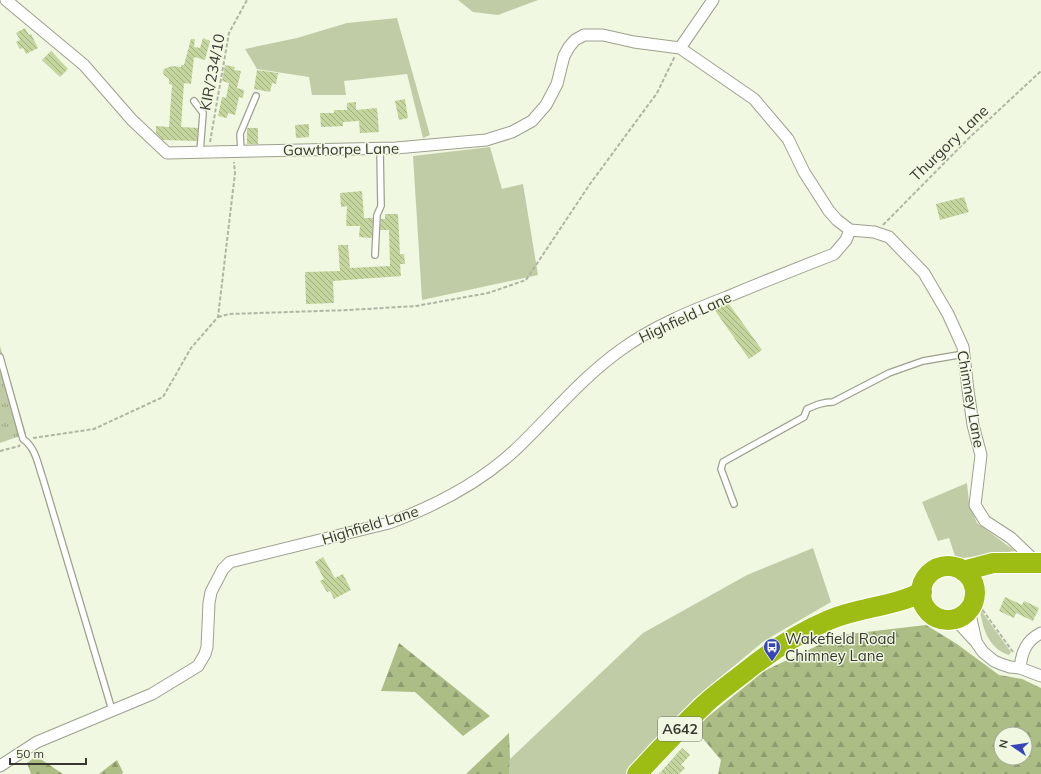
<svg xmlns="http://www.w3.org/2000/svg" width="1041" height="774" viewBox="0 0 1041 774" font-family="Mulish,sans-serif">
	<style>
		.grass { fill: #c0cca5 }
		.forest { fill: url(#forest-firs); fill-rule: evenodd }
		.park { fill: url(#park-tufts) }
		.building { fill: url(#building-back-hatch) }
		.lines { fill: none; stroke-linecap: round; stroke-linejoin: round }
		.lane-casing { stroke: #9ba18d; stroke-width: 8 }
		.street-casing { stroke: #9ba18d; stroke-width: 13 }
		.highway-casing { stroke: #fff; stroke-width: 22 }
		.path { stroke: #afb5a4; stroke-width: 2; stroke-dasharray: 4 2; stroke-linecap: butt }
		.lane { stroke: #fff; stroke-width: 5.5 }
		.street { stroke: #fff; stroke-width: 11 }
		.highway { stroke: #9dbd15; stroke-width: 20 }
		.labels { text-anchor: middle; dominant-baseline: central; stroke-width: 3; stroke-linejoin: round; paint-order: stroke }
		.shield { fill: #f1f8e2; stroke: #6f7266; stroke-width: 1 }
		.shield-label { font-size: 14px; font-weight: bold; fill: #373931 }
		.street-label { font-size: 15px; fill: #373931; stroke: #f1f8e2 }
		.poi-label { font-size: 15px; fill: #373931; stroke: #f1f8e2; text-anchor: start }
	</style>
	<defs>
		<pattern id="forest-firs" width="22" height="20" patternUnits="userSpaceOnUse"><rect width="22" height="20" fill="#adbd86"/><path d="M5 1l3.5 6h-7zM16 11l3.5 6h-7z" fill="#8e9b6e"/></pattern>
		<pattern id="park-tufts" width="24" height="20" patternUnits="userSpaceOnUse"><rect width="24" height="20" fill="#c0cca5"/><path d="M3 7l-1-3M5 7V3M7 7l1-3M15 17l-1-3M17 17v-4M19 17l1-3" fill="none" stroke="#9da787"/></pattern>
		<pattern id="building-back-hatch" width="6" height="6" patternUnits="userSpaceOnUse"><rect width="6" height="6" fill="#c4d59d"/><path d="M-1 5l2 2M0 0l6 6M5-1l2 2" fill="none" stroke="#a0ae81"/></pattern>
	</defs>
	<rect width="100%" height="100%" fill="#f1f8e2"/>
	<path class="grass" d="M458,0H538L498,15L473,12Z
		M397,18L430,135L423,138L407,74L344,81L346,95H312L309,77L257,69L245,49L297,38L347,23Z
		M490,147L502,189L523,184L538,275L422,300L413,156Z
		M967,483L969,503L977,523L1015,551L956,559L949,538L938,541L922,502Z
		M813,548L831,602L764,641L694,699L626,774H509L510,759L643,633L747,575Z
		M980,609L1011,652L1009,655C989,649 982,628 980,609Z"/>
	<path class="forest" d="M926,625L957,644L999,675L1022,679L1041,688V774H718L721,760L694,728L764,671L840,635ZM1001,734H1025V758H1001Z
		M399,643L490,716L463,736L415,692L381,691Z
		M509,733L510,759L509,774H466Z
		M36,756L63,774H31L27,763Z
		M117,760L123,772L122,774H99Z"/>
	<path class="park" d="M0,346L26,434L0,443Z"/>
	<path class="building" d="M25,28L29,35L31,34L38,48L26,54L23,48L20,49L16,42L20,40L16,33Z
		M203,38L210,41L205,60L194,57L191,84L184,83L181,127L198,128L197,141L163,140L156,133V126L169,127L172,85L169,84V79L164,75L163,72L164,69L172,66L181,67V65H184L191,39H195L194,47L200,48Z
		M51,51L68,69L60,77L42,60Z
		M225,65L235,67L234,70L241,71L237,88L244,90L243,98L239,97L235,115L228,113L227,118L218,116L222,97L226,98L229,83L222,81Z
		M257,70L278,73L276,84L272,83L270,92L254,89Z
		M405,99L408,118L399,120L395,101Z
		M356,102V110L377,108L379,132L360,133L359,121L343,122V126L321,127L320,113H334V110H347V103Z
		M309,124V137L296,138L295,125Z
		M247,128H258V144H247Z
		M362,191L364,217V218H373L372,238L359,237L360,226H346L347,206L341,207L340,193Z
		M964,197L969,212L940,220L936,204Z
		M385,214H398L400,254H404L405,264H400L401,276L333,281L334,303L306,304L305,272L340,271L338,245H348L350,268L390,266L389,230H380L381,219H385Z
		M729,304L762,350L749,359L714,309Z
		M323,557L335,578L343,574L351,590L334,599L330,591L327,592L320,581L324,579L315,562Z
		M1005,597L1022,605L1024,601L1039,608L1033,621L1016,613L1014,618L999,611Z
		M682,748L690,755L681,765L685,768L679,774H659Z"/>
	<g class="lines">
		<defs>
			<path id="lane" d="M194,101L203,113L200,152
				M241,151L240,134L256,96
				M375,255L377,215L381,206L380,149
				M0,357L23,439C36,448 38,465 43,479L112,710
				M734,504L721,469L723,462L804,417L807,409C816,405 823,402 833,402L889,373L923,361L964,354"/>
			<path id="street" d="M6,0L84,65L132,120L167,153L396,148L486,140L512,132L532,121L546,105L557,84L564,56L569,47L575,40L584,35H603L634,42L680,48L754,99L788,139L804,172L829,211L837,220L850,230L874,232L889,237L924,273L948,314L963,347L968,390L973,425L981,455L975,505L985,521L1011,538L1036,562
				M680,48L713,0
				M969,610L976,641
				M955,619L976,642L983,652L994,661L1001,664L1010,667L1020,668L1041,676
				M1020,668C1022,651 1026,641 1041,633
				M0,766L37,742L152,694L198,666L205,654L207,647L209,603L211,592L223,569L230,562L389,523C435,506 478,484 514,451C550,417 581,378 622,349C654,326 691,311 727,297C763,282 798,268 834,254L846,240L850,230"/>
			<path id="highway" d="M921 593a27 27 0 1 1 54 0a27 27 0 1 1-54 0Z
				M963,571L993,563H1041
				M637,774C659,750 681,727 705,704C717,693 731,683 745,672C771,651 798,633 829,620C859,607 893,607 922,592"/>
		</defs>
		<use href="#lane" class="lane-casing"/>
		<use href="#street" class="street-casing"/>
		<use href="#highway" class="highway-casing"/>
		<path class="path" d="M210,142L229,33L247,0
			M883,225L970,137L1041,71
			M218,317L229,314L349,310L416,306L488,293L526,280L590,184L657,93L675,56
			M33,438L94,429L163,397L191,348L218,317L235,173L234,162
			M0,451L19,446L20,445
			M979,605L1013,652"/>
		<use href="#lane" class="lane"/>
		<use href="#street" class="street"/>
		<use href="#highway" class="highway"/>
	</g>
	<defs>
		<symbol id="bus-pin" viewBox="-11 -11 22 30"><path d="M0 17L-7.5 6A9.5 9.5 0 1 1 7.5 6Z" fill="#3645b8" stroke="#f1f8e2"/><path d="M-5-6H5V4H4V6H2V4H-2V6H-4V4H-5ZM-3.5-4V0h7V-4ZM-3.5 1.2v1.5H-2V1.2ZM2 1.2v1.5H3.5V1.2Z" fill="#fff"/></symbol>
	</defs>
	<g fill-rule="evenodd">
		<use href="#bus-pin" x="762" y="637" width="20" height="27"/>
	</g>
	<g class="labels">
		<rect class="shield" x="658" y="717" width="44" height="24" rx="3"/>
		<g class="shield-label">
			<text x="680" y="729">A642</text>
		</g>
		<g class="street-label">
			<text transform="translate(212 72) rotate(-79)">KIR/234/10</text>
			<text transform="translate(949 143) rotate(-44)">Thurgory Lane</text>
			<text transform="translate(341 149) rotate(-1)">Gawthorpe Lane</text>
			<text transform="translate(685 317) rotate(-25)">Highfield Lane</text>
			<text transform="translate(971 399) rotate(80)">Chimney Lane</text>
			<text transform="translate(370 525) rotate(-17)">Highfield Lane</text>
		</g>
		<g class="poi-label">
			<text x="785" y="638">Wakefield Road<tspan x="785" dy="17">Chimney Lane</tspan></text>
		</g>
	</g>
	<g transform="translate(1013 746) rotate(283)"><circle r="19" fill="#f1f8e2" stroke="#a7ac9b"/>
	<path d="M0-3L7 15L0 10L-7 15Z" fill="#3645b8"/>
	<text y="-6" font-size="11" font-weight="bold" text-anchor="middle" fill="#373931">N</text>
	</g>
	<path d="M10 758v6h76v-6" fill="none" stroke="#373931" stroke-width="2"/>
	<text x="16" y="758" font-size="12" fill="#373931" stroke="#f1f8e2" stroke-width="3" paint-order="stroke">50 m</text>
</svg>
